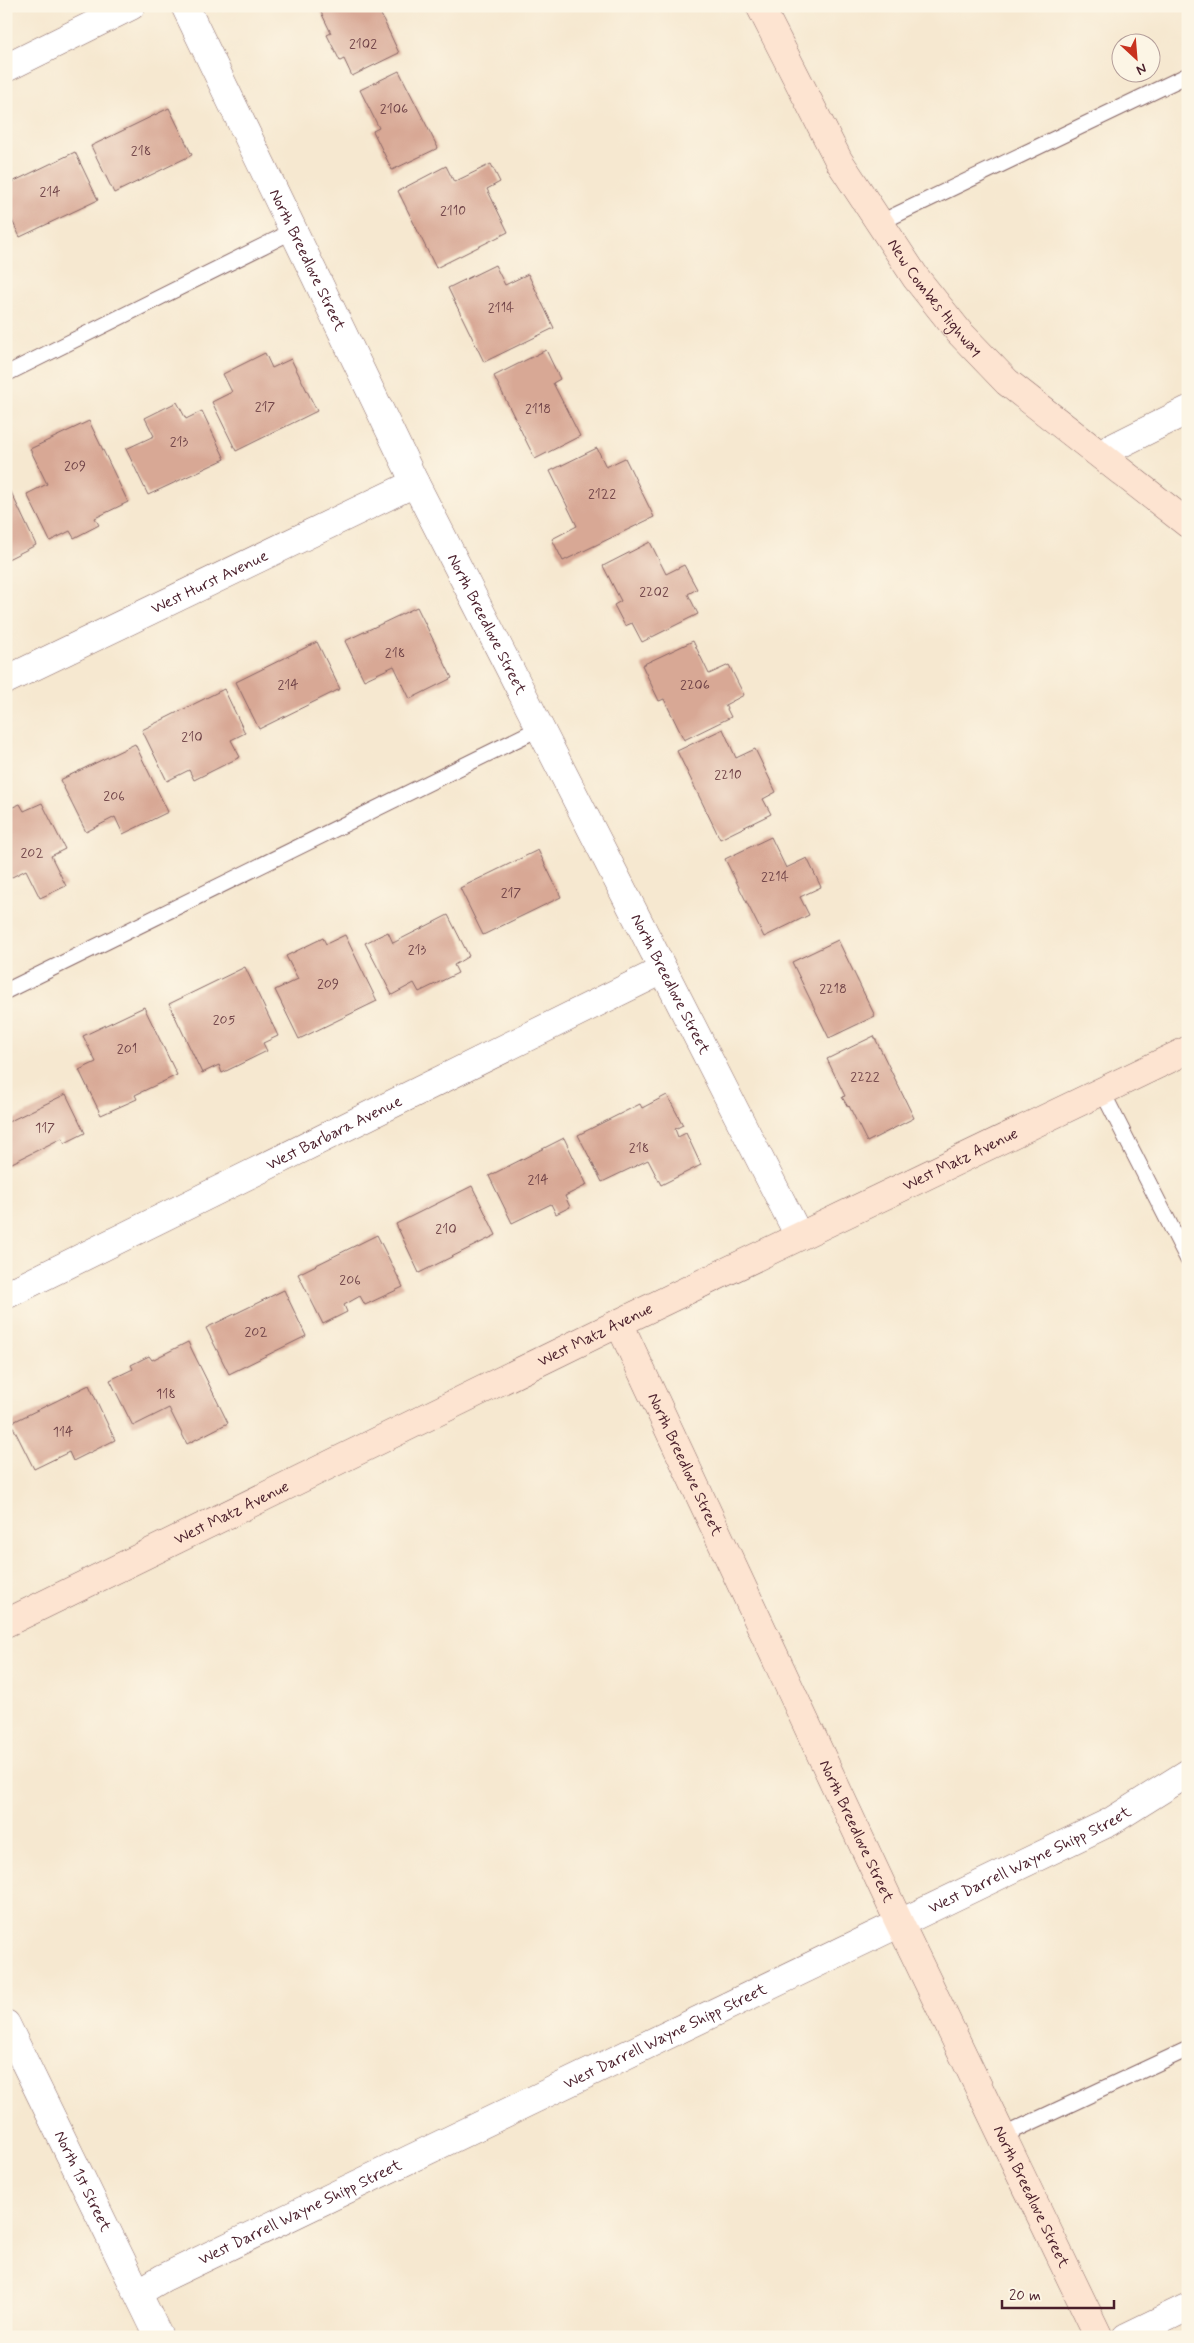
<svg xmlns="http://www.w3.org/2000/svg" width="1194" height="2343" viewBox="0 0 1194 2343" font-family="Mynerve,sans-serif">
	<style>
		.building { fill: #d8a895 }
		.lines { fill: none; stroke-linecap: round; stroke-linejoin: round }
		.lane-casing { stroke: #866565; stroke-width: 17 }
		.street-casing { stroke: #866565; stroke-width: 29 }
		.secondary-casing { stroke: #866565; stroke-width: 29 }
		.lane { stroke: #fff; stroke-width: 15 }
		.street { stroke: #fff; stroke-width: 28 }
		.secondary { stroke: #fde4d1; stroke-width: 28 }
		.labels { text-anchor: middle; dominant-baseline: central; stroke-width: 4; stroke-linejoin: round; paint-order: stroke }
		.number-label { font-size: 14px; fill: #6e4146 }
		.street-label { font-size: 16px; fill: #4a1f2b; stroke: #fcf5e5 }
	</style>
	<rect width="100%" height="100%" fill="#fcf5e5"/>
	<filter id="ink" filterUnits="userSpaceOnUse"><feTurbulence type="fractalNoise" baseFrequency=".02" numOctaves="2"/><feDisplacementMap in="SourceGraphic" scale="10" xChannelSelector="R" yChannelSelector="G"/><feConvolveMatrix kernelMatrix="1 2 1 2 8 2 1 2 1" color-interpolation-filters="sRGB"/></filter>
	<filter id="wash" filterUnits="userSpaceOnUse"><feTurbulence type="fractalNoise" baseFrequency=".0096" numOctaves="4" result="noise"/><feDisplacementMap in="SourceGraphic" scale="20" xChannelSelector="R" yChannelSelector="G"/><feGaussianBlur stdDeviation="1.12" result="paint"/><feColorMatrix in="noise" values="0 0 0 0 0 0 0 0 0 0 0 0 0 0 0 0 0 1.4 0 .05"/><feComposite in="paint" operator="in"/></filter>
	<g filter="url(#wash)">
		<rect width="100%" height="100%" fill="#f6e8d0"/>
		<g id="blocks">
			<path class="building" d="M318,6H377L399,53L352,76L344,59L340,61L327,35L331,33Z
				M399,71L438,148L392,170L373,131L379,128L360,90Z
				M169,108L192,155L114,193L91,146Z
				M75,152L98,200L20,237L6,208V185Z
				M491,164L500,182L487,189L508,232L436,268L398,191L446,166L454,182Z
				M495,265L505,285L528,274L554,328L484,362L448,288Z
				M546,350L560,379L553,383L580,436L535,459L494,376Z
				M265,353L272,368L291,359L317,411L236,451L212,402L232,392L223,374Z
				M177,402L186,419L202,411L225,459L148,495L126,449L154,436L145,418Z
				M89,421L128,502L95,518L99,525L74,538L70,531L50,541L27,494L47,484L30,449Z
				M597,448L606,467L625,458L654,517L563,561L552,539L577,526L550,471Z
				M11,492L36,545L6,560V494Z
				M650,542L666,574L684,565L697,589L688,594L698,614L642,642L632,623L625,626L614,605L621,601L603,566Z
				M417,607L452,678L410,699L394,666L364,680L345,641Z
				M693,641L709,674L729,665L744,695L725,705L731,717L684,740L664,699L659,701L642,665Z
				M317,642L340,689L259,729L236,682Z
				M224,689L245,733L231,740L240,757L194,780L189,770L167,781L142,730Z
				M723,729L736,758L755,749L776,792L763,799L771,814L720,839L677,751Z
				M135,744L168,812L123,834L115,817L86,832L60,780Z
				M42,803L65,849L51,856L66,886L40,898L26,870L6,880V810L20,804L24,811Z
				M771,837L786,868L807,858L821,887L800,897L809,915L764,937L725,859Z
				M538,850L561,897L483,935L460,888Z
				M448,915L469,956L454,965L458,973L419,992L414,983L392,995L365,943L388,932L393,943Z
				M345,935L377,1001L299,1039L275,990L298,979L286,956L323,938L326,944Z
				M838,940L875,1016L829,1038L792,962Z
				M245,967L278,1036L263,1043L267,1051L222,1073L219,1065L202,1073L169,1004Z
				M144,1007L177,1075L135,1095L137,1099L101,1115L79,1070L96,1062L83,1036Z
				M874,1036L914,1118L867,1142L849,1106L848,1107L842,1097L845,1096L827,1059Z
				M66,1094L85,1133L65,1143L62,1138L6,1166V1123Z
				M667,1095L683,1125L675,1129L678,1137L686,1133L701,1165L661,1185L648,1160L602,1182L578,1135L640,1104L642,1108Z
				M564,1138L587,1185L565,1196L570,1207L556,1214L551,1204L512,1223L489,1176Z
				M472,1186L496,1235L419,1273L396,1224Z
				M377,1235L403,1287L365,1305L360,1296L344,1305L347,1312L323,1324L298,1274Z
				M284,1290L306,1336L229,1374L206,1328Z
				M188,1342L228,1423L187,1444L169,1408L133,1426L110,1380L133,1369L131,1365L149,1356L152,1360Z
				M89,1385L115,1440L73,1461L69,1452L34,1469L11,1423Z"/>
		</g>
	</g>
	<g filter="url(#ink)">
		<use href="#blocks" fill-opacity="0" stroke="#866565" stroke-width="1"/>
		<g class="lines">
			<defs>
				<path id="lane" d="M879,223L1188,75
					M6,374L293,231
					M6,991L540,728
					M1102,1091L1188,1260
					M1002,2136L1188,2049"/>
				<g id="street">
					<path id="s1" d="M185,6L415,483L799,1236"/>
					<path d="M6,68L131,6"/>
					<path d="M1100,454L1188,410"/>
					<path id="s2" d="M6,680L415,483"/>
					<path id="s3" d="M6,1295L663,970"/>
					<path id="s4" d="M6,2024L159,2337"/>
					<path id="s5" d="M139,2292L163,2278L1110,1822L1188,1773"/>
					<path d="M1126,2337L1188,2307"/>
				</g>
				<g id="secondary">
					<path id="s6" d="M760,6L839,161L916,278L959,332L1007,382L1188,524"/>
					<path id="s7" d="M619,1323L899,1922L1099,2337"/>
					<path id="s8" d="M6,1623L619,1323L1188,1050"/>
				</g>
			</defs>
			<use href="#lane" class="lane-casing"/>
			<use href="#street" class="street-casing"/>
			<use href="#secondary" class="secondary-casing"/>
			<use href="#lane" class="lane"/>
			<use href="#street" class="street"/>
			<use href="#secondary" class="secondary"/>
		</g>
	</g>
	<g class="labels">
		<g class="number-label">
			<text x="363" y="44">2102</text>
			<text x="394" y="109">2106</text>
			<text x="141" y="151">218</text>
			<text x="50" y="192">214</text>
			<text x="453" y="211">2110</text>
			<text x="501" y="308">2114</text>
			<text x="265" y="407">217</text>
			<text x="538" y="409">2118</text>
			<text x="179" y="442">213</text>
			<text x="75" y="466">209</text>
			<text x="602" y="494">2122</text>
			<text x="654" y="592">2202</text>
			<text x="395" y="653">218</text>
			<text x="288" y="685">214</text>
			<text x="695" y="685">2206</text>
			<text x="192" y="737">210</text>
			<text x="728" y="775">2210</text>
			<text x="114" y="796">206</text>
			<text x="32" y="853">202</text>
			<text x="775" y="877">2214</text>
			<text x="511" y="893">217</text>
			<text x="417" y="950">213</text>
			<text x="328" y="984">209</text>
			<text x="833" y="989">2218</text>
			<text x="224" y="1020">205</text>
			<text x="127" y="1049">201</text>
			<text x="865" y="1077">2222</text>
			<text x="45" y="1128">117</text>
			<text x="639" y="1148">218</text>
			<text x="538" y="1180">214</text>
			<text x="446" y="1229">210</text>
			<text x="350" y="1280">206</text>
			<text x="256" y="1332">202</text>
			<text x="166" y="1394">118</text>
			<text x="63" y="1432">114</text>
		</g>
		<g class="street-label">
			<text stroke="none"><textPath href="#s1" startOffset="282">North Breedlove Street</textPath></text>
			<text stroke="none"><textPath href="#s6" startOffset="341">New Combes Highway</textPath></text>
			<text stroke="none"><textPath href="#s2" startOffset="226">West Hurst Avenue</textPath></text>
			<text stroke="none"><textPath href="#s1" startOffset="688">North Breedlove Street</textPath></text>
			<text stroke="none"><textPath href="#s1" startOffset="1092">North Breedlove Street</textPath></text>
			<text stroke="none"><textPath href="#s3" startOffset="366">West Barbara Avenue</textPath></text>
			<text stroke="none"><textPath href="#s8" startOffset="1061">West Matz Avenue</textPath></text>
			<text stroke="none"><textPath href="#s8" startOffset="656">West Matz Avenue</textPath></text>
			<text stroke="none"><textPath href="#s7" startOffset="156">North Breedlove Street</textPath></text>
			<text stroke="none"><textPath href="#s8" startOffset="251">West Matz Avenue</textPath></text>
			<text stroke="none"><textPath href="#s7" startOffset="561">North Breedlove Street</textPath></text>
			<text stroke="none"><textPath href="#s5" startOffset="990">West Darrell Wayne Shipp Street</textPath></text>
			<text stroke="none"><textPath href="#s5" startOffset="585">West Darrell Wayne Shipp Street</textPath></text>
			<text stroke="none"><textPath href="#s4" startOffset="175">North 1st Street</textPath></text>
			<text stroke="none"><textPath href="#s7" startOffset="966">North Breedlove Street</textPath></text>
			<text stroke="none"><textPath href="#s5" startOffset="180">West Darrell Wayne Shipp Street</textPath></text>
		</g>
	</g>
	<rect width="1194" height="2343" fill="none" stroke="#fcf5e5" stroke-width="25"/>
	<g transform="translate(1136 58) rotate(154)"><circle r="24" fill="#fcf5e5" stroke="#b59f9b"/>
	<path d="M0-4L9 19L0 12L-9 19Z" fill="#c8321e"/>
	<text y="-8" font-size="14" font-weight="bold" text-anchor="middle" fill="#4a1f2b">N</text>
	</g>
	<path d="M1002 2300v8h112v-8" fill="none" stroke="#4a1f2b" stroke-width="2.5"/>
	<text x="1009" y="2300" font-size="15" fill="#4a1f2b" stroke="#fcf5e5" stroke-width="4" paint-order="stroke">20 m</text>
</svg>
